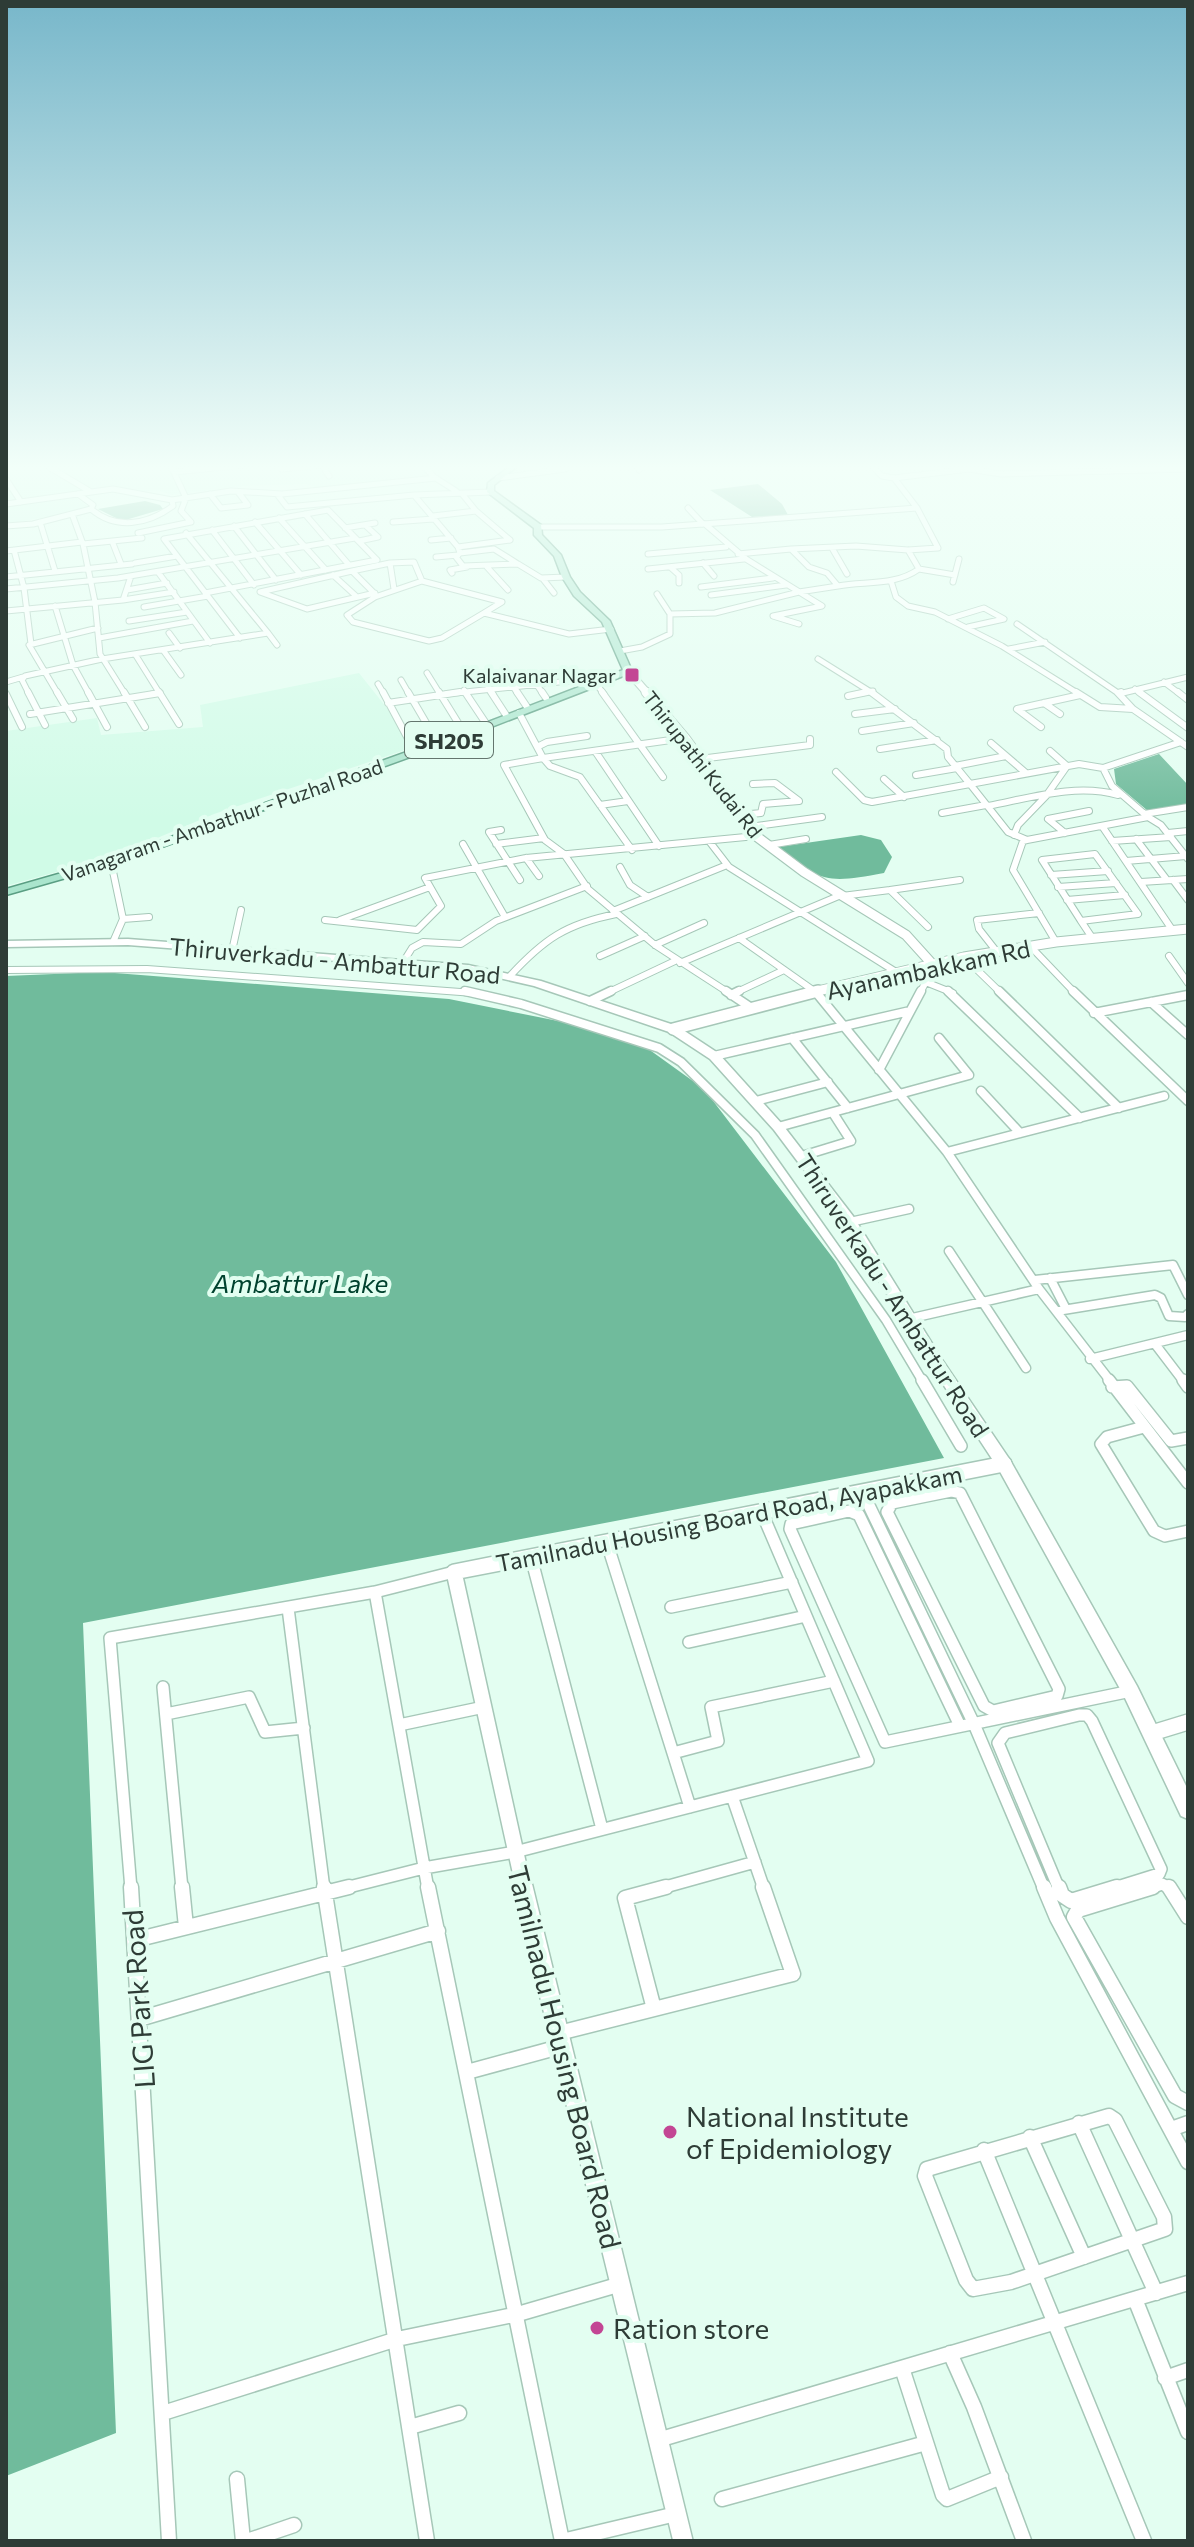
<svg xmlns="http://www.w3.org/2000/svg" width="1194" height="2547" viewBox="0 0 1194 2547" font-family="Commissioner,sans-serif">
	<style>
		.built { fill: #d0fbe7 }
		.water { fill: #70bb9c }
		.lines { fill: none; stroke-linecap: round; stroke-linejoin: round }
		.minor-far4-casing { stroke: #a6c7b8; stroke-width: 7 }
		.minor-far3-casing { stroke: #a6c7b8; stroke-width: 8 }
		.minor-far2-casing { stroke: #a6c7b8; stroke-width: 11 }
		.minor-far1-casing { stroke: #a6c7b8; stroke-width: 14 }
		.minor-casing { stroke: #a6c7b8; stroke-width: 17 }
		.tertiary-far4-casing { stroke: #a6c7b8; stroke-width: 9 }
		.tertiary-far3-casing { stroke: #a6c7b8; stroke-width: 11 }
		.tertiary-far2-casing { stroke: #a6c7b8; stroke-width: 14 }
		.tertiary-far1-casing { stroke: #a6c7b8; stroke-width: 18 }
		.tertiary-casing { stroke: #a6c7b8; stroke-width: 22 }
		.secondary-casing { stroke: #a6c7b8; stroke-width: 3 }
		.primary-casing { stroke: #5a9e83; stroke-width: 3 }
		.minor-far4 { stroke: #fff; stroke-width: 5 }
		.minor-far3 { stroke: #fff; stroke-width: 6 }
		.minor-far2 { stroke: #fff; stroke-width: 8 }
		.minor-far1 { stroke: #fff; stroke-width: 11 }
		.minor { stroke: #fff; stroke-width: 14 }
		.tertiary-far4 { stroke: #fff; stroke-width: 7 }
		.tertiary-far3 { stroke: #fff; stroke-width: 9 }
		.tertiary-far2 { stroke: #fff; stroke-width: 11 }
		.tertiary-far1 { stroke: #fff; stroke-width: 15 }
		.tertiary { stroke: #fff; stroke-width: 19 }
		.secondary { fill: #fff; fill-rule: evenodd }
		.primary { fill: #aae5cd; fill-rule: evenodd }
		.poi-dot { fill: #c34694; stroke: #e3fef1; stroke-width: 3 }
		.labels { text-anchor: middle; dominant-baseline: central; stroke-width: 8; stroke-linejoin: round; paint-order: stroke }
		.far-poi-label { font-size: 20px; fill: #2e3c36; stroke: #e3fef1; text-anchor: end }
		.far-street-label { font-size: 20px; fill: #2e3c36; stroke: #e3fef1 }
		.shield { fill: #e3fef1; stroke: #64766e; stroke-width: 2 }
		.shield-label { font-size: 22px; font-weight: bold; fill: #2e3c36 }
		.street-label { font-size: 24px; fill: #2e3c36; stroke: #e3fef1 }
		.water-label { font-size: 26px; font-style: italic; fill: #00422e; stroke: #e3fef1 }
		.near-street-label { font-size: 28px; fill: #2e3c36; stroke: #e3fef1 }
		.near-poi-label { font-size: 28px; fill: #2e3c36; stroke: #e3fef1; text-anchor: start }
	</style>
	<rect width="100%" height="100%" fill="#e3fef1"/>
	<path class="built" d="M6,464H511L491,479L485,489L463,492L437,475L316,488L306,484L242,486L172,495L158,490L135,493L114,488L72,495L89,507L88,510L6,524Z
		M359,673L417,746L214,814L117,855L6,886V731L97,718L101,735L203,727L200,705Z"/>
	<path class="water" d="M758,484L782,504L788,515L752,517L710,490Z
		M145,501L160,505L163,509L122,521L98,509Z
		M1159,754L1188,785V804L1148,811L1116,784L1114,769Z
		M861,835L881,840L892,857L884,873C830,883 820,884 778,847Z
		M102,972L449,999L573,1024L647,1048L704,1089L836,1262L944,1458L83,1623L116,2433L6,2476V976Z"/>
	<g class="lines">
		<defs>
			<path id="minor-far4" d="M44,464L91,492
				M273,464L282,469L322,465L329,476
				M422,464L434,477L456,491
				M634,464L639,470
				M870,464L882,476L894,478L969,469L979,464
				M969,469L1001,474L1188,469
				M174,472L254,464
				M498,478L565,469
				M6,479L21,502
				M491,492L414,495L458,547L460,553L456,557L463,566L518,564L541,578L566,577
				M210,494L221,508L248,505L238,492
				M277,494L287,507L414,495
				M6,504L113,489L172,500L231,491L282,494L436,478
				M688,508L703,524
				M91,509C116,530 147,525 173,506L172,500
				M476,511L510,540
				M72,514L83,544L95,602L100,654L125,694
				M305,514L349,565
				M433,516L476,511L463,495
				M279,518L326,570
				M40,522L55,571
				M255,522L301,575
				M393,522L433,519
				M705,524L746,559L822,606L773,616L799,624
				M6,526L33,524L91,509L93,505L78,494
				M234,526L276,580
				M538,527H662L917,508
				M345,528L375,523
				M212,530L254,585
				M138,533L191,522L181,511L186,498L170,464
				M431,540L451,538
				M112,541L121,564
				M359,541L378,537L365,525
				M83,544L142,538
				M458,547L510,540
				M832,548L847,574
				M791,549L856,546L908,550L938,548L917,508L894,478
				M14,550L24,588L31,644
				M6,551L82,542
				M460,553L494,549L518,564
				M648,554L726,547
				M738,554L791,549L809,567L827,573L838,586C866,581 895,586 919,569L908,550
				M436,557L458,555
				M135,563L177,556
				M703,563L714,576
				M487,567L508,590
				M670,567L679,575V583
				M648,569L744,559
				M919,569L955,575
				M352,571L390,563
				M158,572L210,643
				M452,573L450,570L467,567
				M333,575L356,596
				M6,577L132,564
				M543,579L554,593
				M422,581L375,597L347,615L353,622L429,641L442,638L484,613L569,634L611,629
				M891,581L896,597L908,606L935,612L1002,646L1079,694
				M953,582L959,559
				M701,587L773,578
				M6,589L118,578L355,538
				M394,589L390,563L414,562L422,581L502,602L484,613
				M127,590L167,583
				M205,593L377,560
				M374,593L352,571L260,592L307,609L375,593
				M711,595L786,585
				M123,600L174,592
				M55,606L73,665L89,694
				M144,607L208,596
				M6,611L123,600L131,576
				M670,614L715,613L799,592L838,586
				M948,619L984,608L1004,619L968,627
				M129,621L187,612
				M1017,624L1118,693
				M169,633L180,648
				M268,633L277,645
				M99,638L193,621
				M240,638L164,539L328,510L377,560
				M1009,649L1045,642
				M163,650L181,675
				M620,651L642,647L670,634V614L657,594
				M135,654L160,694
				M818,659L874,694
				M427,673L440,694
				M401,680L409,694
				M6,682L23,677
				M535,682L543,694
				M1164,682L1180,694
				M378,684L384,694
				M512,685L518,694
				M597,685L604,694
				M488,687L493,694
				M1135,689L1142,694
				M464,690L467,694
				M29,694L22,680L25,676L102,659L268,633L186,533
				M58,694L29,645L98,628
				M152,694L160,693
				M446,694L615,676
				M857,694L873,691
				M1119,694L1188,677"/>
			<path id="minor-far3" d="M28,692L45,725
				M57,692L73,719
				M88,692L107,727
				M124,692L145,727
				M159,692L179,724
				M383,692L413,748
				M408,692L435,738
				M439,692L465,734
				M465,692L485,722
				M491,692L506,715
				M517,692L527,707
				M542,692L546,698
				M602,692L663,777
				M1076,692L1100,707L1133,709L1188,747
				M1121,692L1118,693L1133,709
				M1139,692L1188,728
				M1178,692L1188,700
				M6,694L22,727
				M848,696L867,692
				M388,703L460,692
				M1044,703L1060,714
				M519,713L543,758L504,765L545,840L564,854L588,889L655,945L729,993
				M30,714L160,693
				M855,714L895,709
				M1041,727L1017,709L1080,695
				M862,731L914,723
				M406,734L430,730
				M991,743L1026,773
				M537,747L547,742L587,736
				M880,749L937,740
				M595,751L659,846
				M543,758L685,738
				M543,758L550,766L580,777L632,850
				M700,759L810,745V739
				M1079,764L1103,768L1112,786L1148,817L1027,840L1008,832L970,784Z
				M955,766L1006,756
				M1103,768L1181,742
				M836,772L864,800L872,802L970,784L948,757L947,749L871,692
				M916,775L957,768
				M884,779L904,797
				M600,805L628,801
				M988,806C1030,798 1076,783 1118,795
				M942,813L986,805
				M1144,814L1188,807
				M741,815L761,813L763,804L799,801L775,783L753,784
				M1148,817L1161,825L1188,859
				M1102,826L1173,931
				M749,827L822,817
				M501,830L489,832L520,880
				M1065,833L1048,819L1089,811
				M1168,833L1188,831
				M1014,835L1018,825L1046,796L1067,766L1050,751
				M1136,839L1167,880
				M1027,840L1023,841L1013,870L1056,942
				M709,841L729,867L896,972
				M1112,841L1171,837
				M463,844L505,917
				M496,844L544,838
				M769,845L806,839
				M1095,854L1138,914L1081,921L1042,860Z
				M526,858L539,876
				M1126,861L1186,856
				M111,862L123,919
				M620,867L630,885L648,897
				M1051,875L1108,871
				M1173,880L1188,900
				M1141,882L1188,879
				M1058,887L1116,883
				M890,890L960,880
				M842,896L890,890L928,927
				M1067,900L1125,895
				M613,911L727,865
				M325,920L417,930L441,906L425,878L526,858L756,836
				M340,920L430,887
				M1081,921L1093,939
				M739,938L817,993
				M113,942L123,919L149,917
				M655,945L704,923
				M1031,947L1075,993
				M232,951L241,910
				M997,952L979,929L977,920L1039,913
				M600,956L645,936
				M1169,956L1188,983
				M964,957L1001,993
				M680,963L841,895
				M402,964L412,948L423,942L461,944L496,921L587,886
				M6,970L147,969L474,993
				M510,976C544,939 566,924 616,914
				M928,983L953,993
				M607,993L677,960
				M735,993L784,970
				M920,993L934,966"/>
			<path id="minor-far2" d="M465,991L521,1004L659,1048L681,1062L755,1135L886,1320L923,1382
				M726,991L750,1007
				M815,991L947,1152L1039,1289L1111,1382
				M948,991L1080,1118
				M999,991L1119,1108
				M1073,991L1188,1101
				M731,995L739,991
				M590,1001L611,991
				M1151,1002L1188,1035
				M1094,1013L1188,995
				M792,1038L848,1108
				M714,1056L910,1011
				M879,1070L921,991
				M981,1091L1020,1133
				M756,1101L828,1082
				M778,1127L969,1075L939,1038
				M947,1152L1164,1096
				M802,1156L851,1141L833,1113
				M850,1222L909,1209
				M949,1251L1026,1368
				M1050,1278L1066,1309
				M1035,1280L1173,1265L1188,1295
				M1057,1311L1155,1295L1161,1298L1169,1316L1185,1317L1188,1314
				M908,1319L1039,1289
				M1155,1344L1184,1382
				M1090,1359L1188,1335"/>
			<path id="minor-far1" d="M922,1380L961,1446
				M1109,1380L1188,1483
				M1183,1380L1188,1387
				M1112,1387L1127,1386L1171,1441L1188,1438
				M1144,1427L1107,1437L1101,1444L1154,1531L1165,1536L1188,1531
				M951,1491L960,1493L1059,1689L1057,1696L993,1711L984,1706L887,1512L892,1503Z
				M863,1493L974,1724L1044,1889
				M607,1543L690,1807
				M531,1557L602,1829
				M375,1592L428,1889
				M671,1607L792,1582
				M288,1608L324,1889
				M689,1642L806,1616
				M163,1687L182,1889
				M166,1714L249,1697L265,1732L304,1728
				M399,1725L484,1707
				M960,1726L859,1515L849,1511L791,1524L790,1529L885,1742L1131,1691
				M673,1753L718,1741L711,1707L834,1681
				M732,1796L764,1889
				M131,1889L110,1638L375,1592L454,1572
				M341,1889L424,1868L515,1852L868,1761L762,1513
				M658,1889L755,1862
				M1059,1889L998,1743L1005,1733L1079,1715H1087L1092,1721L1161,1869L1159,1874L1111,1889
				M1147,1889L1162,1884L1171,1889"/>
			<path id="minor" d="M131,1887L169,2541
				M182,1887L186,1927
				M324,1887L427,2541
				M428,1887L562,2541
				M1044,1887L1057,1918L1188,2162
				M1059,1887L1062,1895L1071,1901L1117,1887
				M1153,1887L1078,1910L1074,1917L1175,2096L1188,2103
				M1169,1887L1188,1917
				M135,1940L349,1887
				M654,2009L625,1898L666,1887
				M139,2019L438,1931
				M559,2033L793,1974L763,1887
				M467,2072L563,2046
				M1109,2116L1115,2120L1164,2217L1165,2229L1011,2282L973,2289L966,2280L925,2176L927,2169Z
				M1079,2123L1156,2293
				M1171,2129L1188,2123
				M1030,2137L1084,2257
				M984,2150L1144,2541
				M1135,2299L1188,2432
				M950,2353L974,2407L1024,2541
				M902,2368L943,2495L947,2499L1001,2477
				M1165,2378L1188,2370
				M163,2413L397,2339L518,2314L621,2284
				M410,2427L459,2413
				M658,2440L1188,2283
				M237,2479L243,2541
				M722,2499L926,2443
				M247,2541L294,2525
				M562,2541L676,2514"/>
			<path id="tertiary-far4" d="M628,671L648,694"/>
			<path id="tertiary-far3" d="M646,692L685,738L756,836L804,872L906,935L934,966
				M809,993L964,957L1056,942L1188,929"/>
			<path id="tertiary-far2" d="M673,1029L818,991"/>
			<path id="tertiary-far1" d="M1152,1733L1188,1722
				M524,1889L454,1572L1004,1464"/>
			<path id="tertiary" d="M523,1887L683,2541"/>
			<path id="secondary" d="M128,939L468,965L541,981L677,1026L718,1053L782,1124L853,1216L943,1361L1010,1460L1137,1686L1188,1790V1819L1181,1816L1124,1696L998,1468L933,1369L843,1222L774,1130L710,1059L669,1032L534,986L468,971L128,945L6,947V941Z"/>
			<path id="primary" d="M513,464H520L494,485V491L541,525L542,535L561,555L570,577L580,592L610,621L632,671L631,673L468,736L115,864L6,895V889L107,860L462,732L623,670L602,622L574,596L562,577L554,556L534,535V528L487,492L488,483Z"/>
		</defs>
		<use href="#minor-far4" class="minor-far4-casing"/>
		<use href="#minor-far3" class="minor-far3-casing"/>
		<use href="#minor-far2" class="minor-far2-casing"/>
		<use href="#minor-far1" class="minor-far1-casing"/>
		<use href="#minor" class="minor-casing"/>
		<use href="#tertiary-far4" class="tertiary-far4-casing"/>
		<use href="#tertiary-far3" class="tertiary-far3-casing"/>
		<use href="#tertiary-far2" class="tertiary-far2-casing"/>
		<use href="#tertiary-far1" class="tertiary-far1-casing"/>
		<use href="#tertiary" class="tertiary-casing"/>
		<use href="#secondary" class="secondary-casing"/>
		<use href="#primary" class="primary-casing"/>
		<use href="#minor-far4" class="minor-far4"/>
		<use href="#minor-far3" class="minor-far3"/>
		<use href="#minor-far2" class="minor-far2"/>
		<use href="#minor-far1" class="minor-far1"/>
		<use href="#minor" class="minor"/>
		<use href="#tertiary-far4" class="tertiary-far4"/>
		<use href="#tertiary-far3" class="tertiary-far3"/>
		<use href="#tertiary-far2" class="tertiary-far2"/>
		<use href="#tertiary-far1" class="tertiary-far1"/>
		<use href="#tertiary" class="tertiary"/>
		<use href="#secondary" class="secondary"/>
		<use href="#primary" class="primary"/>
	</g>
	<linearGradient id="sky" x2="0" y2="1"><stop stop-color="#78b7ca"/><stop offset="0.57" stop-color="#f2fff9"/><stop offset="1" stop-color="#f2fff9" stop-opacity="0"/></linearGradient>
	<rect width="1194" height="820" fill="url(#sky)"/>
	<g class="poi-dot">
		<rect x="624" y="667" width="16" height="16" rx="4"/>
		<circle cx="670" cy="2132" r="8"/>
		<circle cx="597" cy="2328" r="8"/>
	</g>
	<g class="labels">
		<g class="far-poi-label">
			<text x="616" y="675">Kalaivanar Nagar</text>
		</g>
		<g class="far-street-label">
			<text transform="translate(703 764) rotate(52)">Thirupathi Kudai Rd</text>
			<text transform="translate(222 820) rotate(-19)">Vanagaram - Ambathur - Puzhal Road</text>
		</g>
		<rect class="shield" x="405" y="722" width="88" height="36" rx="6"/>
		<g class="shield-label">
			<text x="449" y="740">SH205</text>
		</g>
		<g class="street-label">
			<text transform="translate(335 960) rotate(5)">Thiruverkadu - Ambattur Road</text>
			<text transform="translate(928 969) rotate(-12)">Ayanambakkam Rd</text>
			<text transform="translate(893 1295) rotate(57)">Thiruverkadu - Ambattur Road</text>
			<text transform="translate(729 1518) rotate(-11)">Tamilnadu Housing Board Road, Ayapakkam</text>
		</g>
		<g class="water-label">
			<text x="300" y="1282">Ambattur Lake</text>
		</g>
		<g class="near-street-label">
			<text transform="translate(138 1999) rotate(-94)">LIG Park Road</text>
			<text transform="translate(565 2057) rotate(76)">Tamilnadu Housing Board Road</text>
		</g>
		<g class="near-poi-label">
			<text x="686" y="2116">National Institute<tspan x="686" dy="32">of Epidemiology</tspan></text>
			<text x="613" y="2328">Ration store</text>
		</g>
	</g>
	<rect width="1194" height="2547" fill="none" stroke="#2e3c36" stroke-width="16"/>
</svg>
